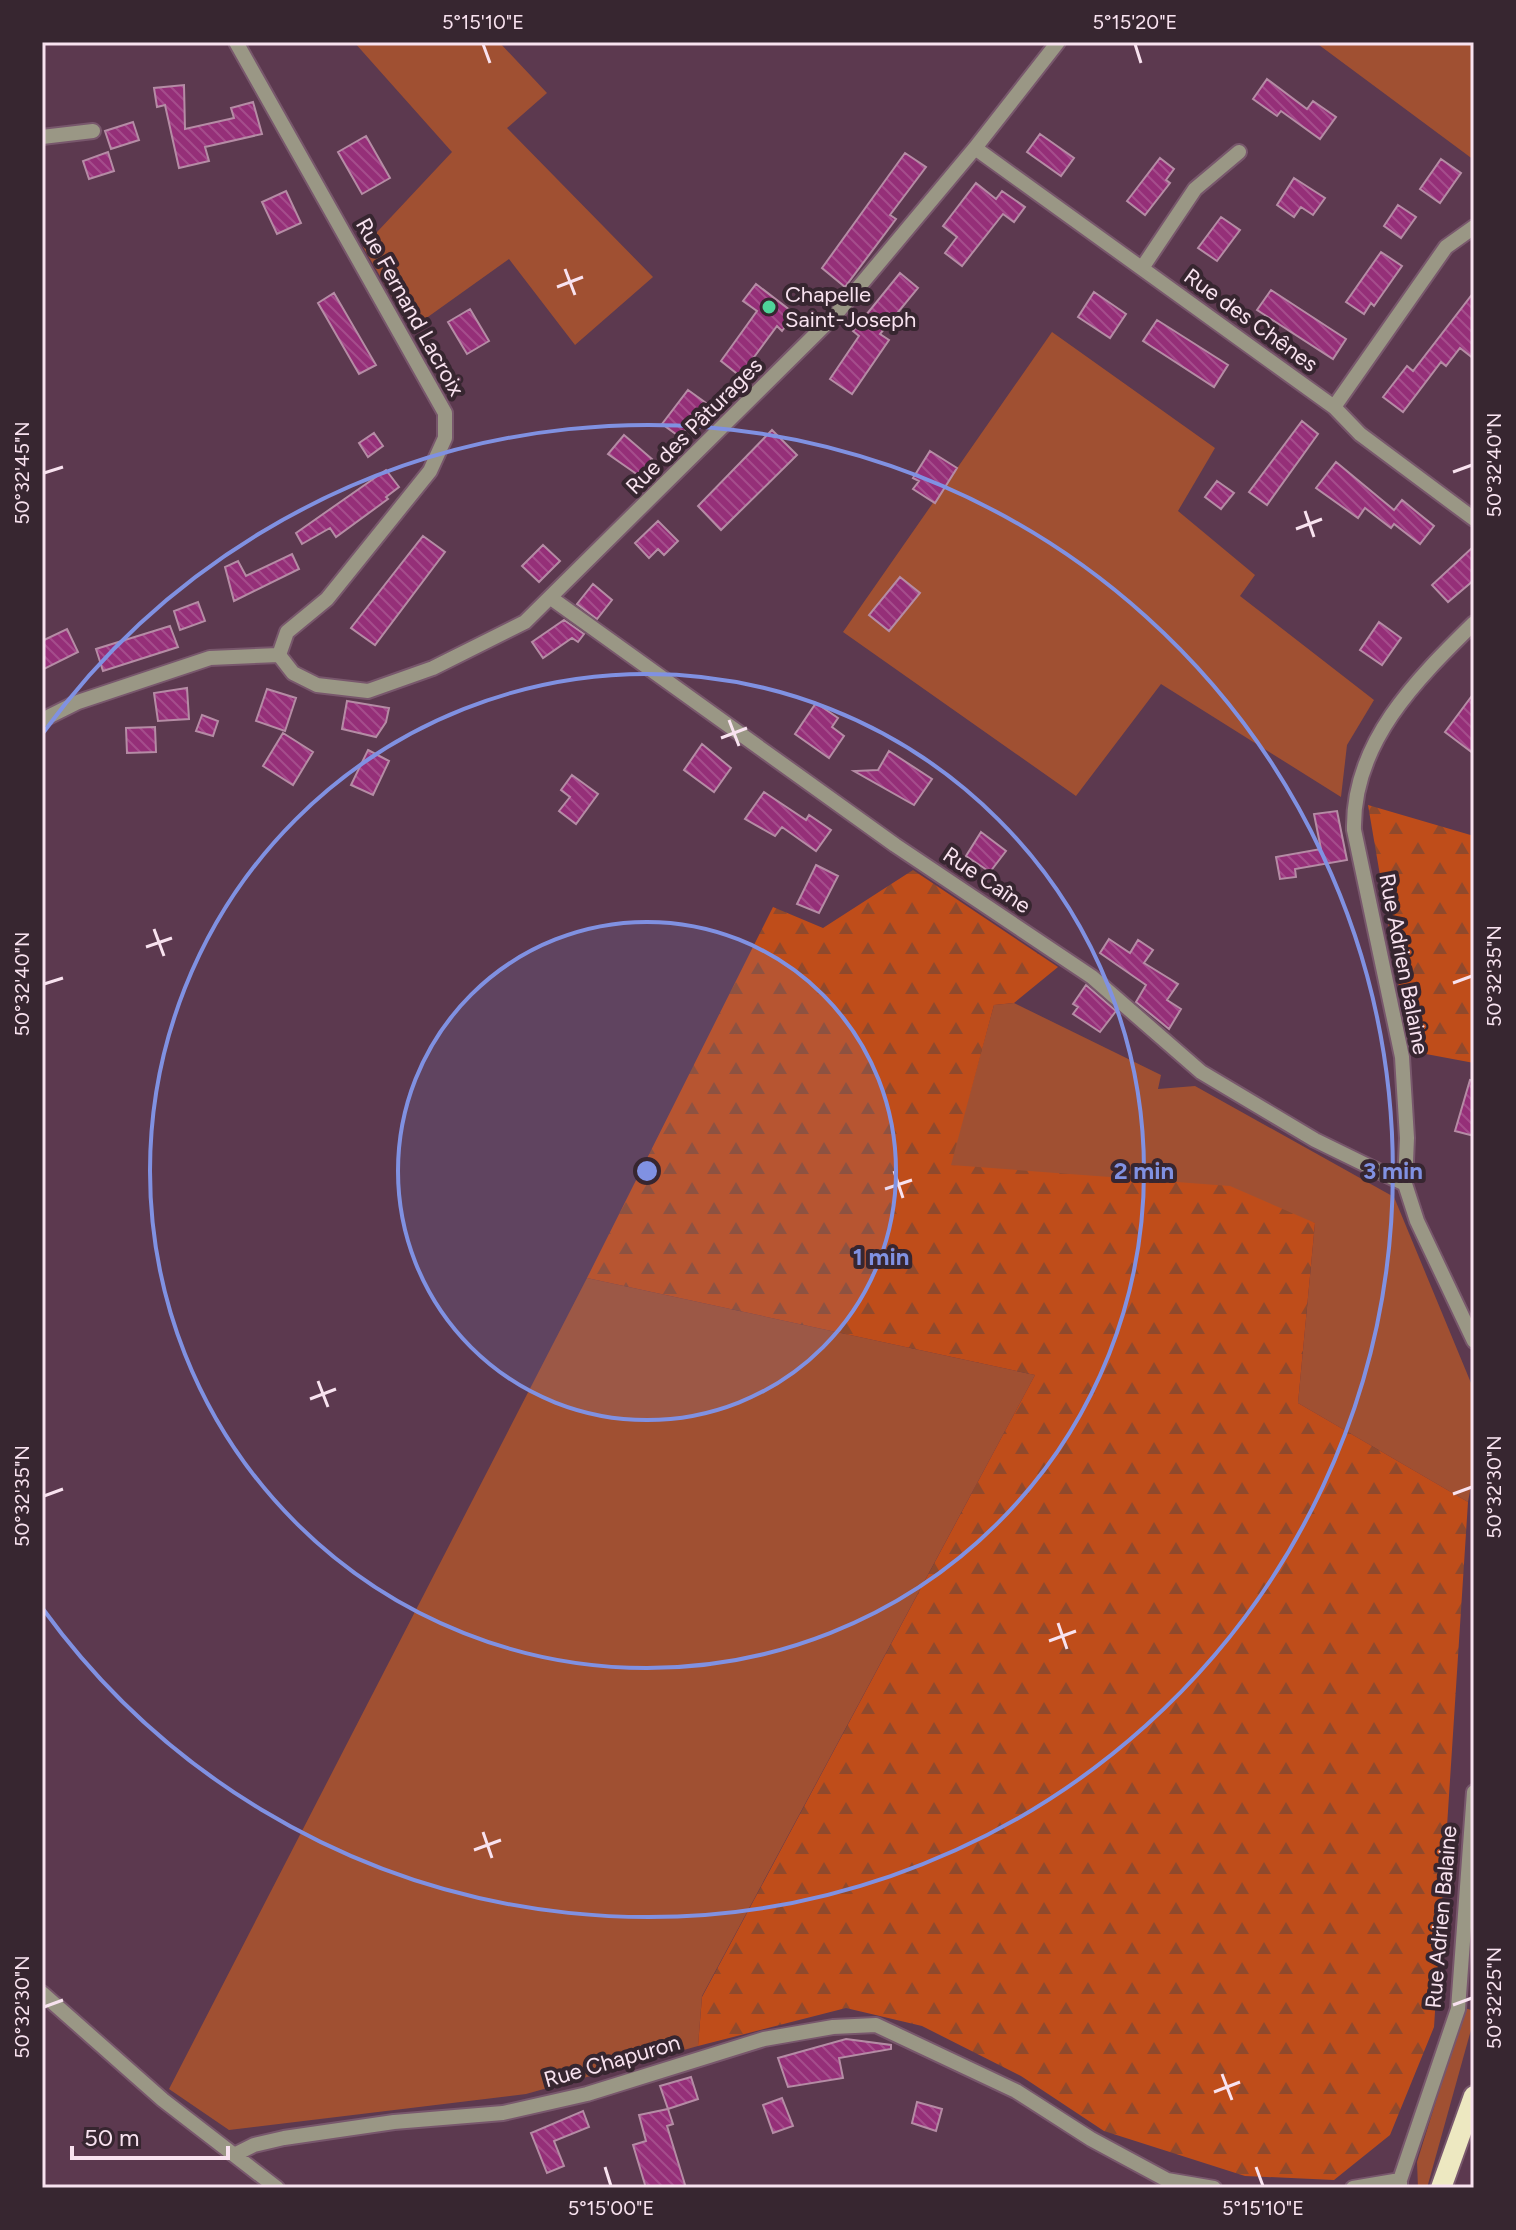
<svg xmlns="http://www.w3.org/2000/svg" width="1516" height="2230" viewBox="0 0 1516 2230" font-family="Figtree,sans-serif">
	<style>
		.grass { fill: #a05032 }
		.forest { fill: url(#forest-firs) }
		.building { fill: url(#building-back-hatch); stroke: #b58ca5; stroke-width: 2 }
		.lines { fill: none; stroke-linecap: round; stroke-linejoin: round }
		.minor-casing { stroke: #78576c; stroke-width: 18 }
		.major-casing { stroke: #78576c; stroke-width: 24 }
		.minor { stroke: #9a9785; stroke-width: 14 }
		.major { stroke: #ede8c1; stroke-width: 20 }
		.ticks { fill: none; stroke: #f8e2ef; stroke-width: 3 }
		.ring { fill: none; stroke: #8091e2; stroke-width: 4 }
		.poi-dot { fill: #4ed399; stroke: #372630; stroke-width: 3 }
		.labels { text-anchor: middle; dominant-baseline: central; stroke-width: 8; stroke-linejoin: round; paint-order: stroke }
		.poi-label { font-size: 22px; fill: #f8e2ef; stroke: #372630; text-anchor: start }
		.street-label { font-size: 22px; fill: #f8e2ef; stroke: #372630 }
		.centre { fill: #8091e2; stroke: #372630; stroke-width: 4 }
		.ring-label { font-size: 24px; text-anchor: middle; font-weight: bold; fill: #8091e2; stroke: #372630; stroke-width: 8; stroke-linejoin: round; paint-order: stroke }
		.neatline { fill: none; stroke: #f8e2ef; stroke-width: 3 }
		.ticks-label { font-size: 20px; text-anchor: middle; fill: #f8e2ef }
	</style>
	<defs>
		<pattern id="forest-firs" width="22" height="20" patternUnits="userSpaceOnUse" patternTransform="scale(2)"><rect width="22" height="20" fill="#bf4d1a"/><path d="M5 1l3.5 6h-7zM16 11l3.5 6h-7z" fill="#90492c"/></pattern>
		<pattern id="building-back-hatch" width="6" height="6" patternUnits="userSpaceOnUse" patternTransform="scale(2)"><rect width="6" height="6" fill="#952f78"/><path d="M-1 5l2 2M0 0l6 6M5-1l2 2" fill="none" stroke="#a54d8c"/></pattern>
	</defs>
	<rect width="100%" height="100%" fill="#5c394f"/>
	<path class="grass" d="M354,42H499L547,93L507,128L653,277L575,345L509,259L411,329L363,247L452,152Z
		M1315,42H1474V160Z
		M1052,332L1215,448L1178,511L1255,575L1240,596L1374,700L1347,745L1341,797L1161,684L1076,796L843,632Z
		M1014,1003L1161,1075L1158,1089L1195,1086L1394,1197L1471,1383L1474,1469L1468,1502L1298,1403L1315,1223L950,1165L994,1005Z
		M587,1278L1035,1375L702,1996L698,2046L526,2094L229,2130L169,2089Z
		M1465,2008L1474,2011V2019L1427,2188H1418L1417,2162Z"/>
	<path class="forest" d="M1368,805L1474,836V1063L1410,1051Z
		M913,870L1058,967L1014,1003L994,1005L951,1165L1230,1186L1315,1223L1298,1403L1468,1502L1434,2027L1390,2135L1334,2180L1245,2176L1104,2131L1021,2076L922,2026L846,2008L698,2046L702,1997L1035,1375L587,1278L773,907L823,928Z"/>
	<path class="building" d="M1267,79L1307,109L1313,101L1336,117L1320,139L1281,111L1277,116L1253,99Z
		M184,85L185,129L234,118L231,108L253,102L262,134L205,147L209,161L179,168L165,105L157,107L154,88Z
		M133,122L139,140L111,149L105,131Z
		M1040,134L1074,158L1061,176L1027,152Z
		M366,136L390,178L362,194L338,152Z
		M108,152L114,171L89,179L83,161Z
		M905,153L926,167L890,215L896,219L845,287L822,268Z
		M1160,158L1174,169L1166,180L1170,183L1145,215L1127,201Z
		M1441,159L1461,173L1440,203L1420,189Z
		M1294,178L1325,198L1313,215L1301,207L1294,217L1277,205Z
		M976,183L996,199L1002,191L1025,207L1014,222L1003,214L962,266L945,253L957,237L943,226Z
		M286,191L301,223L277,234L262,202Z
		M1398,205L1416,217L1401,238L1384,226Z
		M1221,217L1240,230L1217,261L1198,248Z
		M1381,252L1402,266L1374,306L1371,303L1364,314L1346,302Z
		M900,273L918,288L880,334L889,340L852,394L830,379L859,336L853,331Z
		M756,284L795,314L782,331L777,326L740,376L721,361L757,311L743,301Z
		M1271,290L1346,339L1333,359L1257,310Z
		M1094,292L1126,314L1110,338L1078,317Z
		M1474,292V359L1460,348L1446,366L1441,362L1403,412L1383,397L1407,366L1413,371Z
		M334,293L376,365L359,374L318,303Z
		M470,309L489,341L467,354L448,322Z
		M1157,320L1228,365L1214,387L1143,341Z
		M688,390L706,403L680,437L662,424Z
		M1302,421L1318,434L1267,505L1249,492Z
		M772,430L797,455L721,530L698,506Z
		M374,433L383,446L368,457L359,443Z
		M624,435L652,459L638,475L608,454Z
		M930,451L957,468L935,503L913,489L919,481L913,478Z
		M1336,462L1394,510L1402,500L1434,526L1420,544L1394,524L1391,528L1365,508L1358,518L1316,488Z
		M386,470L399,487L386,497L388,499L336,537L330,528L302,544L296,533Z
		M1217,481L1234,493L1221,509L1205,497Z
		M658,521L678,541L664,555L658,549L649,558L635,543Z
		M423,536L445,552L375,645L351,628Z
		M543,545L560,561L539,582L522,566Z
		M1474,546V580L1448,602L1432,585Z
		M292,554L299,569L234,601L225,567L238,561L246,576Z
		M900,577L920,593L889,631L869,615Z
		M593,584L612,600L597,619L577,604Z
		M198,602L205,621L180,630L174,611Z
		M564,620L584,634L578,642L572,638L543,658L532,642Z
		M1379,622L1401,638L1382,665L1360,650Z
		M170,626L178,647L103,671L96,649Z
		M67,629L78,652L42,670V641Z
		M187,688L189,719L158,721L154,693Z
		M267,689L296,698L285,731L256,721Z
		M1474,693V754L1445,732Z
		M347,701L389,708L386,722L376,737L342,729Z
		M816,703L838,718L832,727L844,736L829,758L795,734Z
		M202,715L218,721L213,736L196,731Z
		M155,727L156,752L127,753L126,728Z
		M283,733L313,752L293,785L263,766Z
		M702,744L731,768L714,792L684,770Z
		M368,750L389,761L373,795L351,785Z
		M889,751L932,779L914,805L854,771L878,770Z
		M572,775L598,794L576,824L559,811L570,797L561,790Z
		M764,792L806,820L809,815L831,830L816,851L782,827L775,836L745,819Z
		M1337,811L1347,860L1295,869L1296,877L1280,879L1276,857L1321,849L1314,814Z
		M981,832L1006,851L990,872L966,856Z
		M816,865L838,876L819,913L797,904Z
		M1109,939L1130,953L1138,940L1153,950L1144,963L1178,984L1167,1000L1181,1009L1169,1029L1136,1002L1146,985L1100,953Z
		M1086,985L1116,1011L1100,1032L1073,1014L1078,1007L1073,1004Z
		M1470,1080L1474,1081V1136L1455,1131Z
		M846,2039L891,2045V2049L839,2058L843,2078L788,2087L778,2058Z
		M691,2077L698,2099L668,2109L660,2086Z
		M782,2098L793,2126L773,2133L763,2105Z
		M917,2102L942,2109L936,2131L912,2123Z
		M668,2109L673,2124L667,2126L686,2188H646L633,2145L646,2141L639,2115Z
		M583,2111L589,2127L554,2141L564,2166L547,2173L531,2133Z"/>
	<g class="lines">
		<defs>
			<path id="minor" d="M236,42L445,413V438L430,471L327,599L287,632L279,655
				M42,137L93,131
				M975,148L1334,407L1360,434L1474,519
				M1142,268L1195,189L1239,152
				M1334,407L1446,247L1474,227
				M551,598L895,845L1092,977L1201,1072L1315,1140L1405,1184
				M1474,623C1416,680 1352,743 1354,830L1402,1057L1407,1138L1405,1184L1417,1221L1474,1341
				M279,655L293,673L317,685L368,691L433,668L525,622L837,313L975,148L1058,42
				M42,720L78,702L210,658L279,655
				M42,1993L163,2100L277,2188
				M236,2154L254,2145L284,2138L394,2122L503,2113L587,2094L764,2039L833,2027L876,2025L1016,2091L1091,2139L1167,2180L1214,2188
				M1353,2188L1400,2180
				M1400,2188V2180L1458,2009L1474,1792"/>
			<path id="major" d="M1441,2188L1474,2096"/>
		</defs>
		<use href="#minor" class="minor-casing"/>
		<use href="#major" class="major-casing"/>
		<use href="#minor" class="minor"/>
		<use href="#major" class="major"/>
	</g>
	<path class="ticks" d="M483,44L490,63M1135,44L1141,63M565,269L575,295M557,287L583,277M1453,472L1472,465M44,473L63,467M1305,511L1314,537M1296,529L1322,519M729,720L739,746M721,738L747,728M154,929L164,956M146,947L172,938M1453,983L1472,976M44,984L63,978M894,1171L903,1198M885,1189L912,1180M318,1381L328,1407M310,1399L336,1389M1453,1494L1472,1487M44,1496L63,1489M1058,1623L1067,1649M1049,1641L1076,1631M483,1832L492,1858M474,1850L501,1840M1453,2005L1472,1998M44,2007L63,2000M1222,2074L1232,2100M1214,2092L1240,2082M605,2167L611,2186M1256,2167L1263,2186"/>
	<circle cx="647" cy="1171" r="249" fill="#8091e2" fill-opacity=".12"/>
	<g class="ring">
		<circle cx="647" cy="1171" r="249"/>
		<circle cx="647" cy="1171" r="497"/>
		<path d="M43 733A746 746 0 1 1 43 1609"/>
	</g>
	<circle class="poi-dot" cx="769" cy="307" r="8"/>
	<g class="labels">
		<g class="poi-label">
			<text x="785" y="294">Chapelle<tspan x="785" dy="25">Saint-Joseph</tspan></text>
		</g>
		<g class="street-label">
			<text transform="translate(410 307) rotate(61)">Rue Fernand Lacroix</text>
			<text transform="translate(1251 320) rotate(36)">Rue des Chênes</text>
			<text transform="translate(694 426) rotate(-45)">Rue des Pâturages</text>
			<text transform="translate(987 880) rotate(34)">Rue Caîne</text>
			<text transform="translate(1404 964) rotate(79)">Rue Adrien Balaine</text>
			<text transform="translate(1441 1917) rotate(-85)">Rue Adrien Balaine</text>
			<text transform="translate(612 2061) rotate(-16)">Rue Chapuron</text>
		</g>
	</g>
	<circle cx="647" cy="1171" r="12" class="centre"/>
	<g class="ring-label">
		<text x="1144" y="1179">2 min</text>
		<text x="1393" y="1179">3 min</text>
		<text x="881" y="1265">1 min</text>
	</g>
	<rect width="1516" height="2230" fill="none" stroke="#372630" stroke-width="88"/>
	<path d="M72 2146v12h156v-12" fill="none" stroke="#f8e2ef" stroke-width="4"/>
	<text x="84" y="2146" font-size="24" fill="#f8e2ef" stroke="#372630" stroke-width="6" paint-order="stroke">50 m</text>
	<rect x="44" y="44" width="1428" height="2142" class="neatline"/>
	<g class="ticks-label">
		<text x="483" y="29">5°15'10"E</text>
		<text x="1135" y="29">5°15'20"E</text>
		<text transform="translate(1494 465) rotate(-90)" y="7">50°32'40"N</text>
		<text transform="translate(22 473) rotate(-90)" y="7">50°32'45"N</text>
		<text transform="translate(1494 976) rotate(-90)" y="7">50°32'35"N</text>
		<text transform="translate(22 984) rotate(-90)" y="7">50°32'40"N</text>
		<text transform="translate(1494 1487) rotate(-90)" y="7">50°32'30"N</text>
		<text transform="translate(22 1496) rotate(-90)" y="7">50°32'35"N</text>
		<text transform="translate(1494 1998) rotate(-90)" y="7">50°32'25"N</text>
		<text transform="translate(22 2007) rotate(-90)" y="7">50°32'30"N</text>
		<text x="611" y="2215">5°15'00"E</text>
		<text x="1263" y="2215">5°15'10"E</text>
	</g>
</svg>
